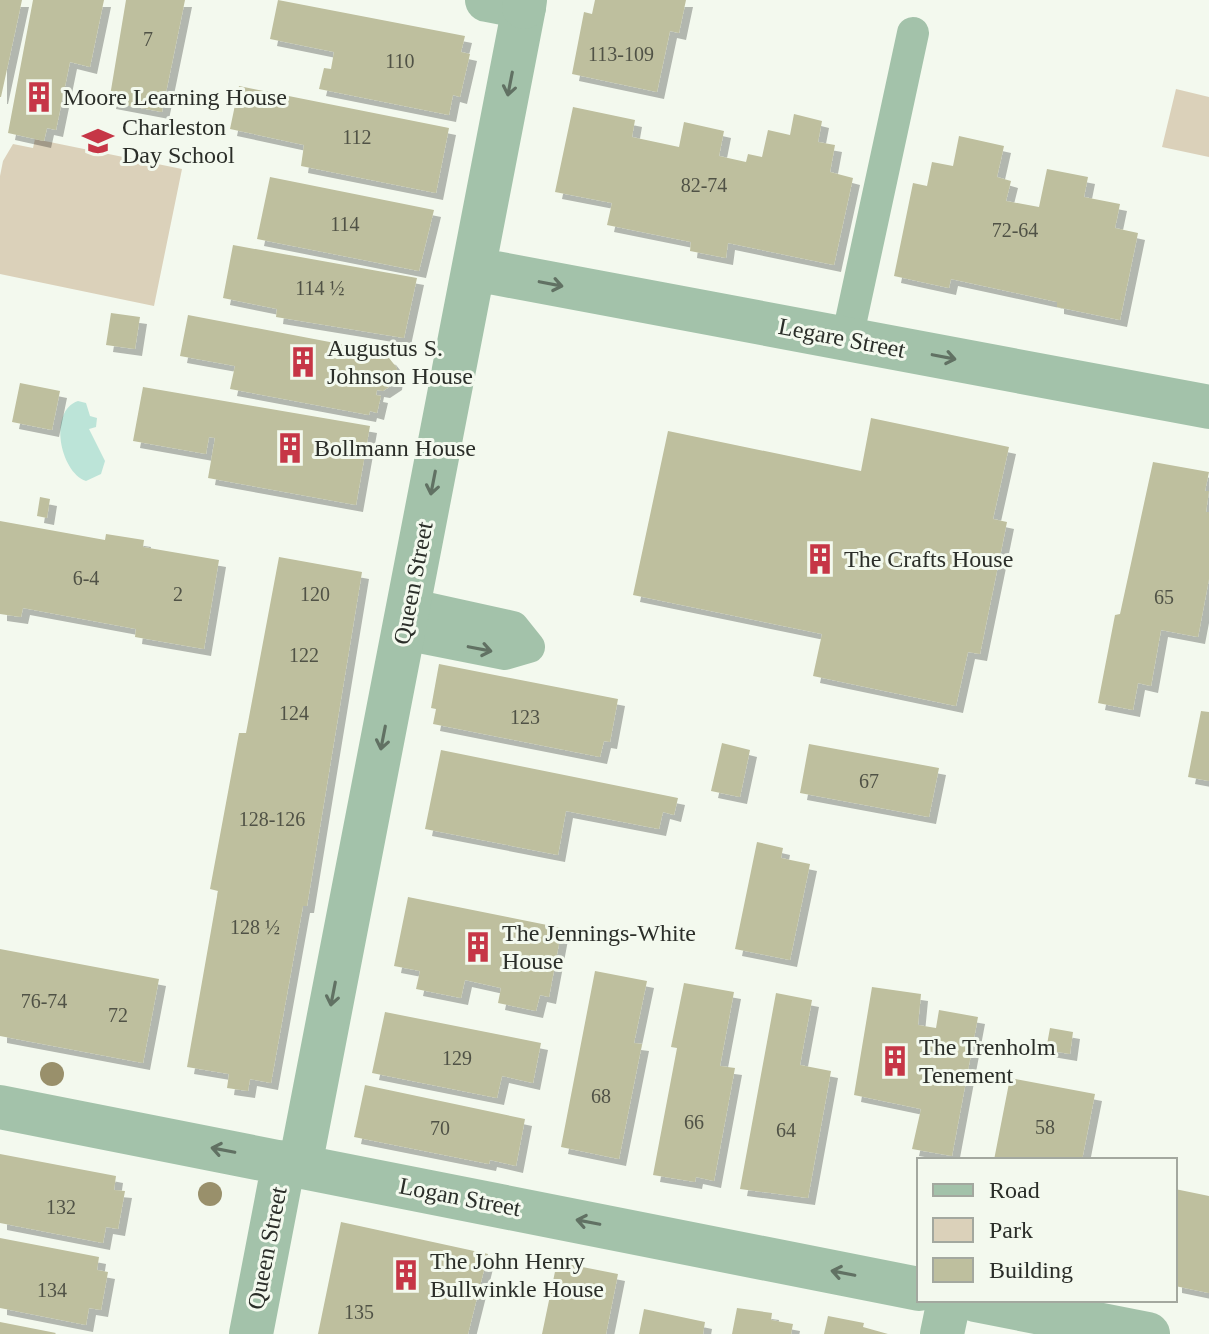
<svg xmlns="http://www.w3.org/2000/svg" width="1209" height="1334" viewBox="0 0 1209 1334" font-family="Georgia,serif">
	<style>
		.green { fill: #dbd1ba }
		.water { fill: #bce4d8 }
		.building { fill: #bebf9e; filter: url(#shadow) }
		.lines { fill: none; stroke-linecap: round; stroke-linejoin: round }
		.service { stroke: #a3c2aa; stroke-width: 32 }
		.minor { stroke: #a3c2aa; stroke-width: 44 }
		.tertiary { stroke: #a3c2aa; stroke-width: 44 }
		.tree { fill: #99906b }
		.oneway { stroke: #617163 }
		.labels { text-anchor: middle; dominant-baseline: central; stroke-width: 6; stroke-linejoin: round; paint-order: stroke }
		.number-label { font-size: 20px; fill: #505246 }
		.poi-label { font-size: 24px; fill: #2b2e29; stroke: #f3f9ee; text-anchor: start }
		.street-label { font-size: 24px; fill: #2b2e29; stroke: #f3f9ee }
	</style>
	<defs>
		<filter id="shadow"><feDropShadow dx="7" dy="7" stdDeviation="0" flood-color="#0004"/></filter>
	</defs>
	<rect width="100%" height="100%" fill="#f3f9ee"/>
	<path class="green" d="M1176,89L1209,97V157L1162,147Z
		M35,139L182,169L154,306L0,274V176L3,161L13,144L33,148Z"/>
	<path class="water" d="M78,401L86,403L90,416L97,418L96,427L89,429L105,461L101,474L86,481C60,472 48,411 78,401Z"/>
	<path class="building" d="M0,0H22L1,97H0Z
		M33,0H104L90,67L70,62L56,130L47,128L44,141L8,133Z
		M126,0H185L162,112L109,102Z
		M278,0L465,36L461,52L470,54L460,97L453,95L449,115L319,89L324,68L331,69L334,52L270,39Z
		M595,0H686L679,33L670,31L657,92L572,74L584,12L592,14Z
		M239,86L449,128L436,193L301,166L304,145L230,129Z
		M573,107L635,120L632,137L679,147L684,122L724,131L719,156L746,162L748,154L762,157L768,130L790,135L794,114L822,121L818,142L835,145L830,172L853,178L834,265L728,243L726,258L690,251L691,242L607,225L612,203L555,192Z
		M959,136L1004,146L997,177L1011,181L1006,201L1039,207L1047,169L1088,177L1084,197L1120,204L1115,228L1138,233L1120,320L1057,307V302L951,279L949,288L894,276L913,183L927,186L932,162L953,166Z
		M270,177L434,210L419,271L257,239Z
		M233,245L417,278L404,338L276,317L277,309L223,298Z
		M111,313L140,317L135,349L106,345Z
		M188,315L382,352V356L389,358L397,368L395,383L383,391L377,390L376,395L381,396L377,413L370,411L369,415L230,389L235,366L180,356Z
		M20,383L60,391L52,430L12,422Z
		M143,387L370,426L356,505L208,478L215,438L209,437L206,454L133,441Z
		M871,418L1009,447L993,519L1007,522L980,654L968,652L956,706L813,676L822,634L633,595L668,431L861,471Z
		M1153,462L1209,472L1205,491H1209L1206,512H1209V579L1198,637L1161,630L1151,686L1138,683L1133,710L1098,703L1115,615L1120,614Z
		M40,497L50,499L47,518L37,516Z
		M0,521L105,540L106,534L144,540L143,547L219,560L204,649L135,637L136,629L23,608L21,617L0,614Z
		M279,557L362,572L307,906H303L271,1083L250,1079L248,1091L227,1088L229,1074L187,1067L218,891L210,889L239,733H246Z
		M439,664L618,699L610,742L604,741L600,757L433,724L436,709L431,708Z
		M1201,711L1209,712V781L1188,777Z
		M722,743L750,750L740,797L711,791Z
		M809,744L939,768L929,817L800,793Z
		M441,750L678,798L674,815L663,812L659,829L566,811L558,855L425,829Z
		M757,842L783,848L781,858L810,864L790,960L735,949Z
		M408,897L562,928L549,997L540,995L536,1011L498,1003L501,988L465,980L461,998L416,989L420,971L394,966Z
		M0,949L159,979L143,1063L0,1036Z
		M595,971L647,981L634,1043L642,1044L619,1159L561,1147Z
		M684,983L734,992L720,1066L735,1068L714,1181L696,1177L695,1182L653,1175L677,1048L671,1047Z
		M872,987L921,994L918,1025L936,1028L939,1010L978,1017L952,1156L912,1149L921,1109L854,1095Z
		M776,993L812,1000L800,1065L831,1071L808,1198L740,1189Z
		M385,1012L541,1043L533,1083L502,1076L497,1098L372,1073Z
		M1050,1028L1073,1032L1070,1054L1046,1050Z
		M1010,1078L1095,1094L1082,1160H994Z
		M365,1085L525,1119L516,1166L490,1160L489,1164L354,1137Z
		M0,1154L116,1176L114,1190L125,1191L118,1229L106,1227L103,1243L0,1223Z
		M1175,1189L1209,1196V1293L1175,1286Z
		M341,1222L488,1254L468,1334H318Z
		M0,1238L99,1257L97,1270L108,1272L101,1310L89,1308L86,1325L0,1308Z
		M557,1262L618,1274L606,1334H542Z
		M737,1308L772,1313L771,1320L793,1324L791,1334H732Z
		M644,1309L705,1322L703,1334H639Z
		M828,1316L864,1323L863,1327L888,1334H824Z
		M0,1322L56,1333L55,1334H0Z"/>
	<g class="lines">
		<path class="service" d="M847,339L913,33
			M404,634L505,654L529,647L513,627L409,604"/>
		<path class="minor" d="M474,269L1209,407
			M0,1107L919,1289
			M300,1166L524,7L487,0
			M975,1300L1148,1334
			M251,1334L284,1162
			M942,1334L949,1300"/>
		<path class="tertiary" d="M524,7L525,0"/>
	</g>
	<g class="tree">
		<circle cx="52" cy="1074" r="12"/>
		<circle cx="210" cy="1194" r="12"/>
	</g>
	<defs><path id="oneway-shaft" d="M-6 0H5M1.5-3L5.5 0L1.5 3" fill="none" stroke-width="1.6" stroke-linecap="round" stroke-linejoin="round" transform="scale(2)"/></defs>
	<g class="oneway">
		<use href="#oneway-shaft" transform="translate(510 84) rotate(101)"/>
		<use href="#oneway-shaft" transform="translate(551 284) rotate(11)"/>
		<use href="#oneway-shaft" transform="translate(944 357) rotate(11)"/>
		<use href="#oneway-shaft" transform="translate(433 483) rotate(101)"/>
		<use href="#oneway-shaft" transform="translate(480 649) rotate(11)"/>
		<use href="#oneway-shaft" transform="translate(383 738) rotate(101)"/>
		<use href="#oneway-shaft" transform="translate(333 994) rotate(101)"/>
		<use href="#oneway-shaft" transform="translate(223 1150) rotate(-169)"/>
		<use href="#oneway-shaft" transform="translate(588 1222) rotate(-169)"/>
		<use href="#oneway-shaft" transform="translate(843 1273) rotate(-169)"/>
	</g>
	<defs>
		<symbol id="building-bare" viewBox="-9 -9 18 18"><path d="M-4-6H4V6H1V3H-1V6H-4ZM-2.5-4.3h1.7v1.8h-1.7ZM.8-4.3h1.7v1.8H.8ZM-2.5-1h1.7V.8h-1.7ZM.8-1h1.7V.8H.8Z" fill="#c63646" stroke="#f3f9ee" stroke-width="2.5" paint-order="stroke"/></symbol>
		<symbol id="school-bare" viewBox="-9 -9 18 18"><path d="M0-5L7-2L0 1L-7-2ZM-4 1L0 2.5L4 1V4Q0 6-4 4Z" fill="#c63646" stroke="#f3f9ee" stroke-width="2.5" paint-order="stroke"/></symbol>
	</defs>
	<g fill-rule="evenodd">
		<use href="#building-bare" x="17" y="75" width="44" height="44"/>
		<use href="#school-bare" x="76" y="119" width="44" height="44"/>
		<use href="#building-bare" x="281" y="340" width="44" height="44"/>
		<use href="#building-bare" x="268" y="426" width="44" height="44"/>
		<use href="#building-bare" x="798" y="537" width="44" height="44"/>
		<use href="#building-bare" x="456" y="925" width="44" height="44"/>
		<use href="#building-bare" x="873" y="1039" width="44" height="44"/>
		<use href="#building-bare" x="384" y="1253" width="44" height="44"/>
	</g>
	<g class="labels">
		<g class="number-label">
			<text x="148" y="39">7</text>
			<text x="621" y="54">113-109</text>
			<text x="400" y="61">110</text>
			<text x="357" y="137">112</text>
			<text x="704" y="185">82-74</text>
			<text x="345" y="224">114</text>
			<text x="1015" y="230">72-64</text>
			<text x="320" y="288">114 ½</text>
			<text x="86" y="578">6-4</text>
			<text x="178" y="594">2</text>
			<text x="315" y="594">120</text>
			<text x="1164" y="597">65</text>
			<text x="304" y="655">122</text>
			<text x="294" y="713">124</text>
			<text x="525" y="717">123</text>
			<text x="869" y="781">67</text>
			<text x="272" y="819">128-126</text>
			<text x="255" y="927">128 ½</text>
			<text x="44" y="1001">76-74</text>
			<text x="118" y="1015">72</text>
			<text x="457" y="1058">129</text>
			<text x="601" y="1096">68</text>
			<text x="694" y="1122">66</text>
			<text x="1045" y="1127">58</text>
			<text x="440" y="1128">70</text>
			<text x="786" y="1130">64</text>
			<text x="61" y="1207">132</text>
			<text x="52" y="1290">134</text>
			<text x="359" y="1312">135</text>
		</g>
		<g class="poi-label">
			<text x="63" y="97">Moore Learning House</text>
			<text x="122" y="127">Charleston<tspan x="122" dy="28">Day School</tspan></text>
			<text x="327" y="348">Augustus S.<tspan x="327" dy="28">Johnson House</tspan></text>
			<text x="314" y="448">Bollmann House</text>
			<text x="844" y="559">The Crafts House</text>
			<text x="502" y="933">The Jennings-White<tspan x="502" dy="28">House</tspan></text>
			<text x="919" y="1047">The Trenholm<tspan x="919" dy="28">Tenement</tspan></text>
			<text x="430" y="1261">The John Henry<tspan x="430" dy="28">Bullwinkle House</tspan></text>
		</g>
		<g class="street-label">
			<text transform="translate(842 338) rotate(11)">Legare Street</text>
			<text transform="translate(413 583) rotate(-79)">Queen Street</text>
			<text transform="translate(460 1197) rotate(11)">Logan Street</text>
			<text transform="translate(267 1248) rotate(-79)">Queen Street</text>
		</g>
	</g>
	<rect x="917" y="1158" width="260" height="144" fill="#f3f9ee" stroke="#a3a89f" stroke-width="2"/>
	<rect x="933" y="1184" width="40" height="12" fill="#a3c2aa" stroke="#a3a89f" stroke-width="2"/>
	<text x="989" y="1198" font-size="24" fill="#2b2e29">Road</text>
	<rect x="933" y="1218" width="40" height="24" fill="#dbd1ba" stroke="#a3a89f" stroke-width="2"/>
	<text x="989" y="1238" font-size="24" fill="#2b2e29">Park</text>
	<rect x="933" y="1258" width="40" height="24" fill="#bebf9e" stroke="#a3a89f" stroke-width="2"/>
	<text x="989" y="1278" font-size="24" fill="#2b2e29">Building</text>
</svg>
